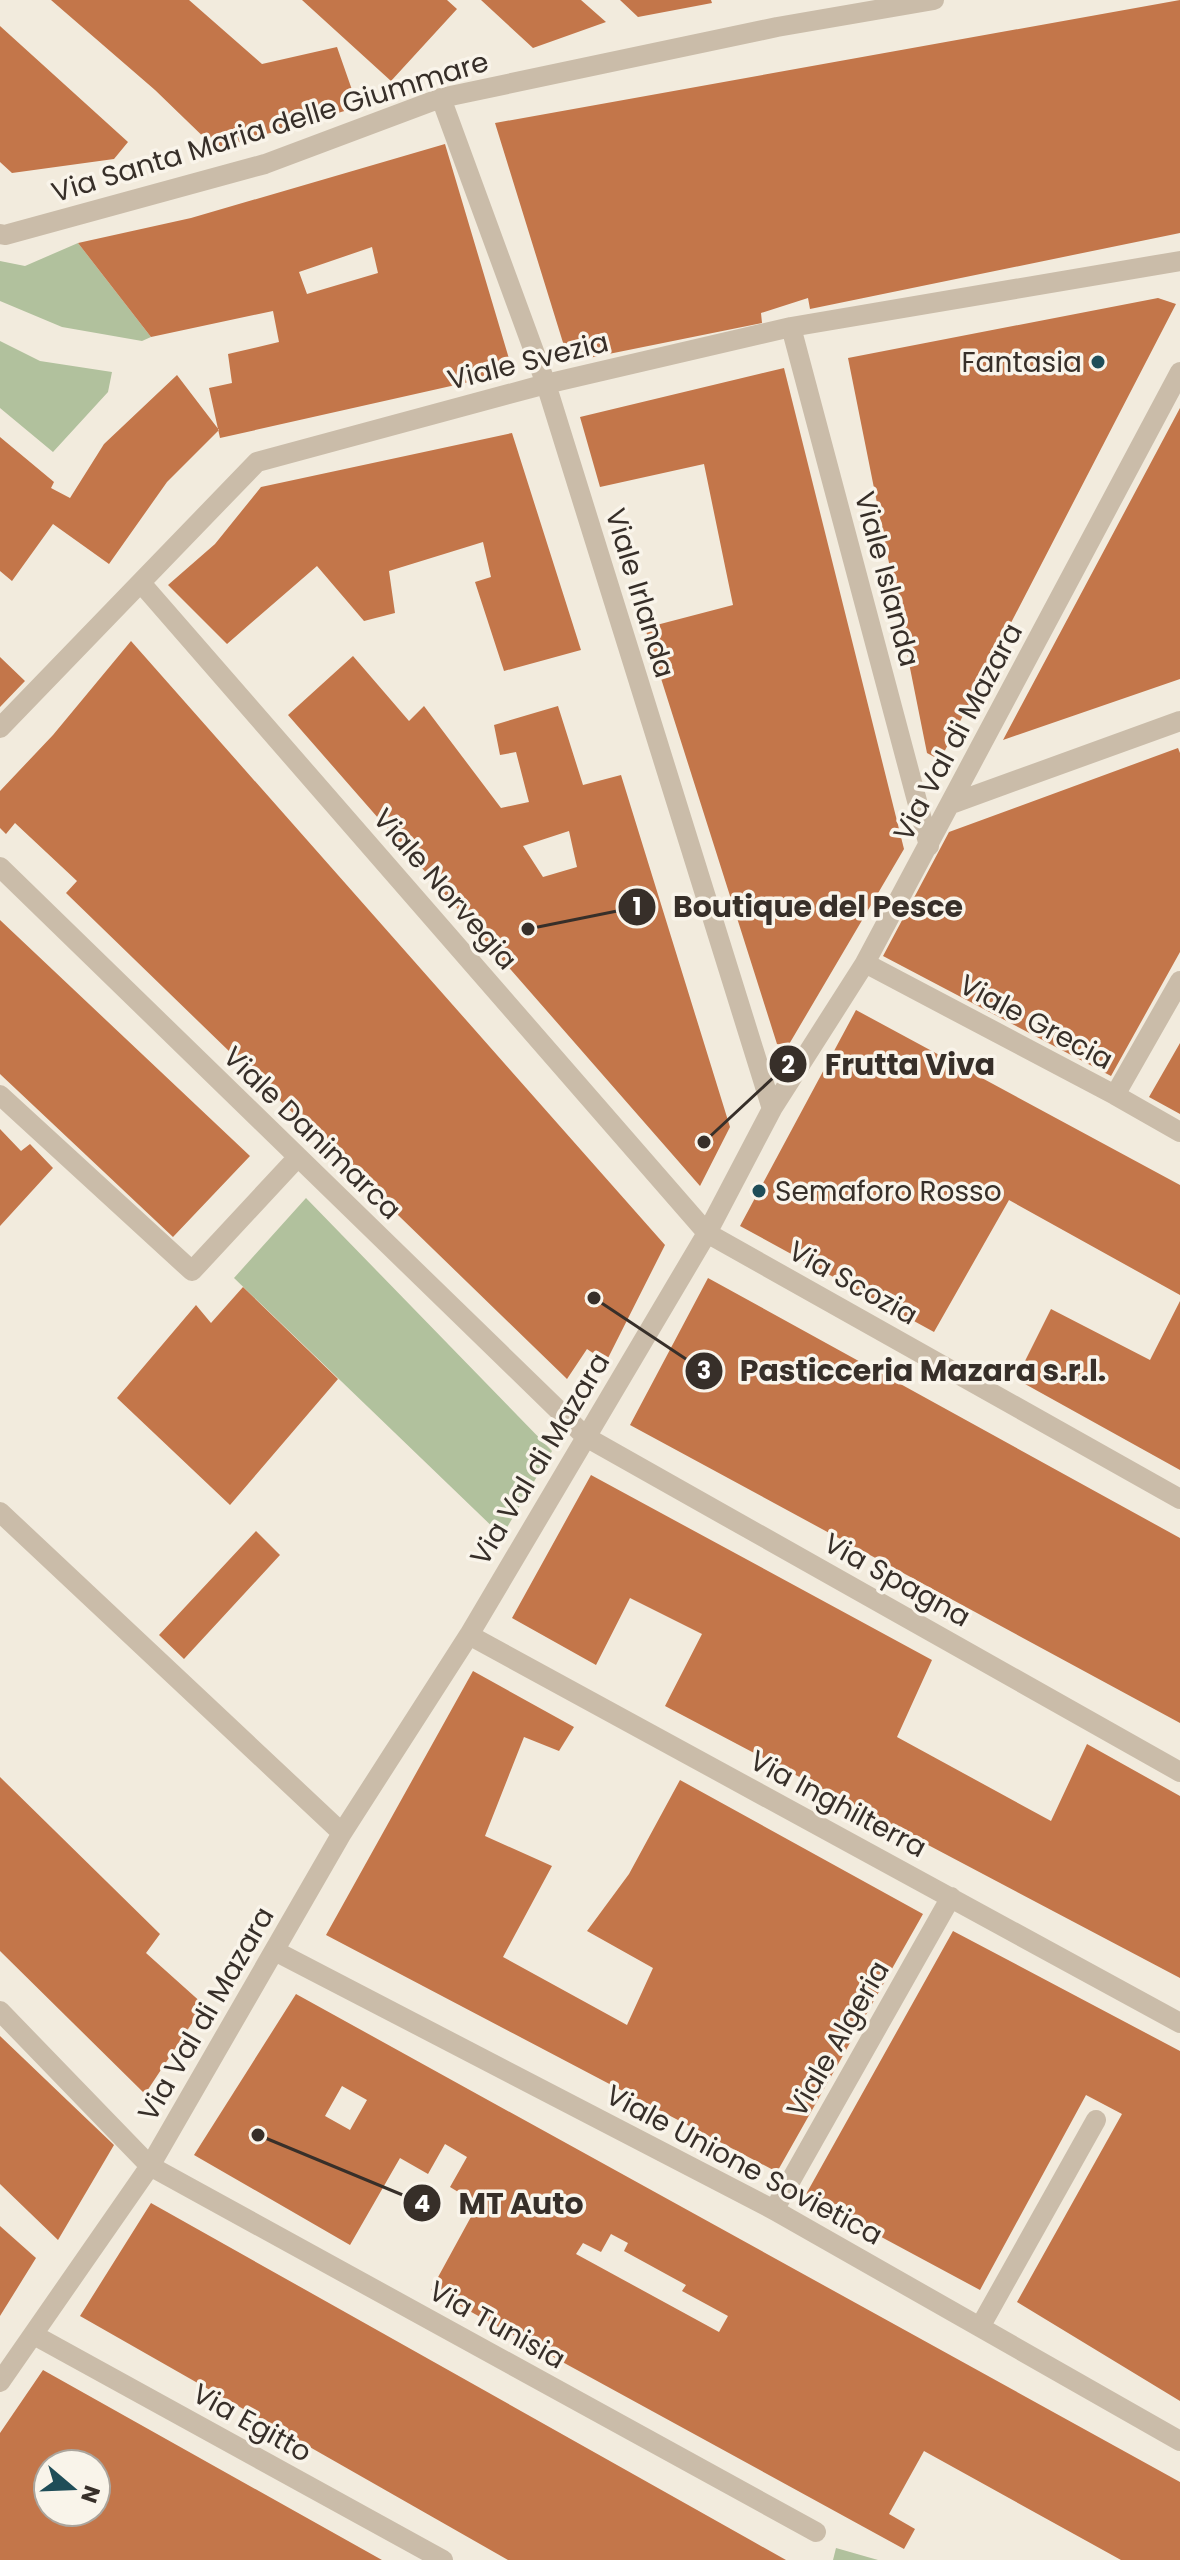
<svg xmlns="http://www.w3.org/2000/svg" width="1180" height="2560" viewBox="0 0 1180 2560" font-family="Poppins,sans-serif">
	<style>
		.green { fill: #b1c19d }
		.building { fill: #c3764a; fill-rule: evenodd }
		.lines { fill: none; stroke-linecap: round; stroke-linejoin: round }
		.minor { stroke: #cabca9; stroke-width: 20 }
		.poi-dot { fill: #1f4d58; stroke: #f9f4ea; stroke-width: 3 }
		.labels { text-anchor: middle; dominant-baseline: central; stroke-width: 7; stroke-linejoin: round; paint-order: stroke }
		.street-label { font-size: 28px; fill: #372f29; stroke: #f9f4ea }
		.poi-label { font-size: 28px; fill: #372f29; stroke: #f9f4ea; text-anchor: end }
		.leader { fill: none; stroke: #372f29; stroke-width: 3 }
		.callout-dot { fill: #372f29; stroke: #f9f4ea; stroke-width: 3 }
		.mark-label { font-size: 24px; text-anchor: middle; font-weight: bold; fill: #fff }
		.callout-label { font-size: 30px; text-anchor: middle; font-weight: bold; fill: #372f29; stroke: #f9f4ea; stroke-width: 7; stroke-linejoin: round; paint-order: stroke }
	</style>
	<rect width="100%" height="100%" fill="#f2ebdd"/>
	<path class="green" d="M78,243L151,337L142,341L62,327L0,301V261L25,266Z
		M0,341L40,361L112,372L108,392L53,452L0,408Z
		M306,1198L552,1451L502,1536L234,1278Z
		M836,2548L878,2560H833Z"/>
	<path class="building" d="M51,0H189L262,64L337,47L358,107L216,149L155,90Z
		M302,0H447L457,9L391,81Z
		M481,0H581L606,22L533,48Z
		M620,0H711L712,3L638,17Z
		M1180,0V233L810,309L808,298L761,313L762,323L569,362L495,123Z
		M0,26L128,142L114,159L12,173L0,162Z
		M445,144L513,372L220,438L209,388L232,383L228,354L279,342L273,311L151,337L78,243L191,218ZM372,247L378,273L307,294L299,272Z
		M1158,298L1176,304L940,760L927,753L848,358Z
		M784,368L904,849L788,1046L777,1044L645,628L733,605L704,464L600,487L580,417Z
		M177,375L219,430L167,482L109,564L53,524L12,581L0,571V437L54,482L51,488L70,498L104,444Z
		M1180,408V679L1003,740Z
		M512,433L581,650L504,671L475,582L491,577L483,542L389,571L395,613L364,621L317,566L227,644L168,585L215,544L261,487Z
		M131,641L665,1245L606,1362L587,1349L567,1379L66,893L77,881L15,823L6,834L0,828V791L53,735Z
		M353,656L409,721L424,706L501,808L529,802L516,752L500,755L494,725L558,706L583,785L621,775L730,1127L700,1186L288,715ZM569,831L577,867L543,877L523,846Z
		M0,657L25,681L0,707Z
		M1178,748L1180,753V952L1111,1076L883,956L949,832Z
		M0,920L250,1156L173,1237L0,1074Z
		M856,1010L1180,1185V1295L1009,1200L934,1332L740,1226Z
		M1180,1043V1114L1149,1097Z
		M0,1129L21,1151L30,1144L53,1168L0,1226Z
		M708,1278L1180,1538V1723L630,1425Z
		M243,1287L338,1379L230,1505L117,1398L196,1305L211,1323Z
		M1180,1301V1470L1016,1379L1051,1309L1150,1360Z
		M591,1475L932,1660L897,1737L1051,1821L1087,1744L1180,1796V1978L665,1706L702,1634L630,1598L596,1665L512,1618Z
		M256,1531L280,1555L184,1659L159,1635Z
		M473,1671L574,1727L559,1751L524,1737L485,1836L552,1866L503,1957L627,2025L653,1968L587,1931L629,1874L680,1780L923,1914L777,2172L326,1935Z
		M0,1777L160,1934L146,1953L204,2005L145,2094L0,1951Z
		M953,1931L1180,2051V2401L1017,2302L1122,2114L1086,2095L980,2290L805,2196Z
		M296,1994L1180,2482V2560H1121L924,2451L889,2514L915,2529L904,2549L431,2290L478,2204L450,2187L467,2157L445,2144L428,2174L400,2158L350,2245L194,2155ZM342,2086L367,2100L350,2130L325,2116ZM611,2234L628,2243L624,2251L686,2285L682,2291L728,2316L719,2332L576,2254L583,2243L601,2252Z
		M0,2036L114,2145L58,2240L0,2184Z
		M151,2203L786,2560H508L80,2316Z
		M0,2226L36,2258L0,2316Z
		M43,2370L382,2560H0V2433ZM48,2464H96V2512H48Z"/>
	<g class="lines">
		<path class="minor" d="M441,98L546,384L772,1109
			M0,234L5,235L265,164L441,98L777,27L934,0
			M791,327L929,846
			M141,583L707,1233L1180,1499
			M0,728L257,462L546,384L791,327L1180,261
			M951,804L1180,721
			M0,867L586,1437L1180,1772
			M865,963L1115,1095L1180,1132
			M0,1095L192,1271L297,1158
			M1115,1095L1180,981
			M0,1512L342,1833
			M469,1635L1180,2023
			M275,1951L774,2210L1180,2441
			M0,2011L150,2166L816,2532
			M774,2210L951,1897
			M980,2327L1096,2120
			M34,2335L443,2560
			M0,2382L150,2166L342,1833L469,1635L707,1233L772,1109L865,963L1180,372"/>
	</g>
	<g class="poi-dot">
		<circle cx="1098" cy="362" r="8"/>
		<circle cx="759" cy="1191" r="8"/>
	</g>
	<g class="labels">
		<g class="street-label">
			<text transform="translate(270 127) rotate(-17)">Via Santa Maria delle Giummare</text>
			<text transform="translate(528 361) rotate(-14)">Viale Svezia</text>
			<text transform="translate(887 579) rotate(75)">Viale Islanda</text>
			<text transform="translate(640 593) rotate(73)">Viale Irlanda</text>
			<text transform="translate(958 732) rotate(-62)">Via Val di Mazara</text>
			<text transform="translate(445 889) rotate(49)">Viale Norvegia</text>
			<text transform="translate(1036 1022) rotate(28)">Viale Grecia</text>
			<text transform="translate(312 1133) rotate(44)">Viale Danimarca</text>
			<text transform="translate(853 1283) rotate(29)">Via Scozia</text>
			<text transform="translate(540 1459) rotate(-59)">Via Val di Mazara</text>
			<text transform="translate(897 1580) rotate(29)">Via Spagna</text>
			<text transform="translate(838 1804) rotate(28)">Via Inghilterra</text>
			<text transform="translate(206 2014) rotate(-60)">Via Val di Mazara</text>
			<text transform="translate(838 2039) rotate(-60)">Viale Algeria</text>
			<text transform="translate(744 2165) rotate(28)">Viale Unione Sovietica</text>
			<text transform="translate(497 2325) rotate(29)">Via Tunisia</text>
			<text transform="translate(252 2423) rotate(29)">Via Egitto</text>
		</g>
		<g class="poi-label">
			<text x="1082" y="362">Fantasia</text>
			<text x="775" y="1191" text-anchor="start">Semaforo Rosso</text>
		</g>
	</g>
	<path class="leader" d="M528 929L637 907M704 1142L788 1064M594 1298L704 1371M258 2135L422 2203"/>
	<g class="callout-dot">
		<circle cx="528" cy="929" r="8"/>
		<circle cx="704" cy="1142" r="8"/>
		<circle cx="594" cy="1298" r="8"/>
		<circle cx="258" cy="2135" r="8"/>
		<circle cx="637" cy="907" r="20"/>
		<circle cx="788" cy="1064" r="20"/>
		<circle cx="704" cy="1371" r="20"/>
		<circle cx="422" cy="2203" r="20"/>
	</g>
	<g class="mark-label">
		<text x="637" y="915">1</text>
		<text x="788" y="1073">2</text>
		<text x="704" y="1379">3</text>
		<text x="422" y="2212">4</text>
	</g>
	<g class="callout-label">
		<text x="818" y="917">Boutique del Pesce</text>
		<text x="910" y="1075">Frutta Viva</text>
		<text x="923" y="1381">Pasticceria Mazara s.r.l.</text>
		<text x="521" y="2214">MT Auto</text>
	</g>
	<g transform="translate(72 2488) rotate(109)"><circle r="38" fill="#f9f4ea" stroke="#aba59d" stroke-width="2"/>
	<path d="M0-6L14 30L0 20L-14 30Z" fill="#1f4d58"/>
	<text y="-12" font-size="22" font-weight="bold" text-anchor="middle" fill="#372f29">N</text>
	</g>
</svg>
